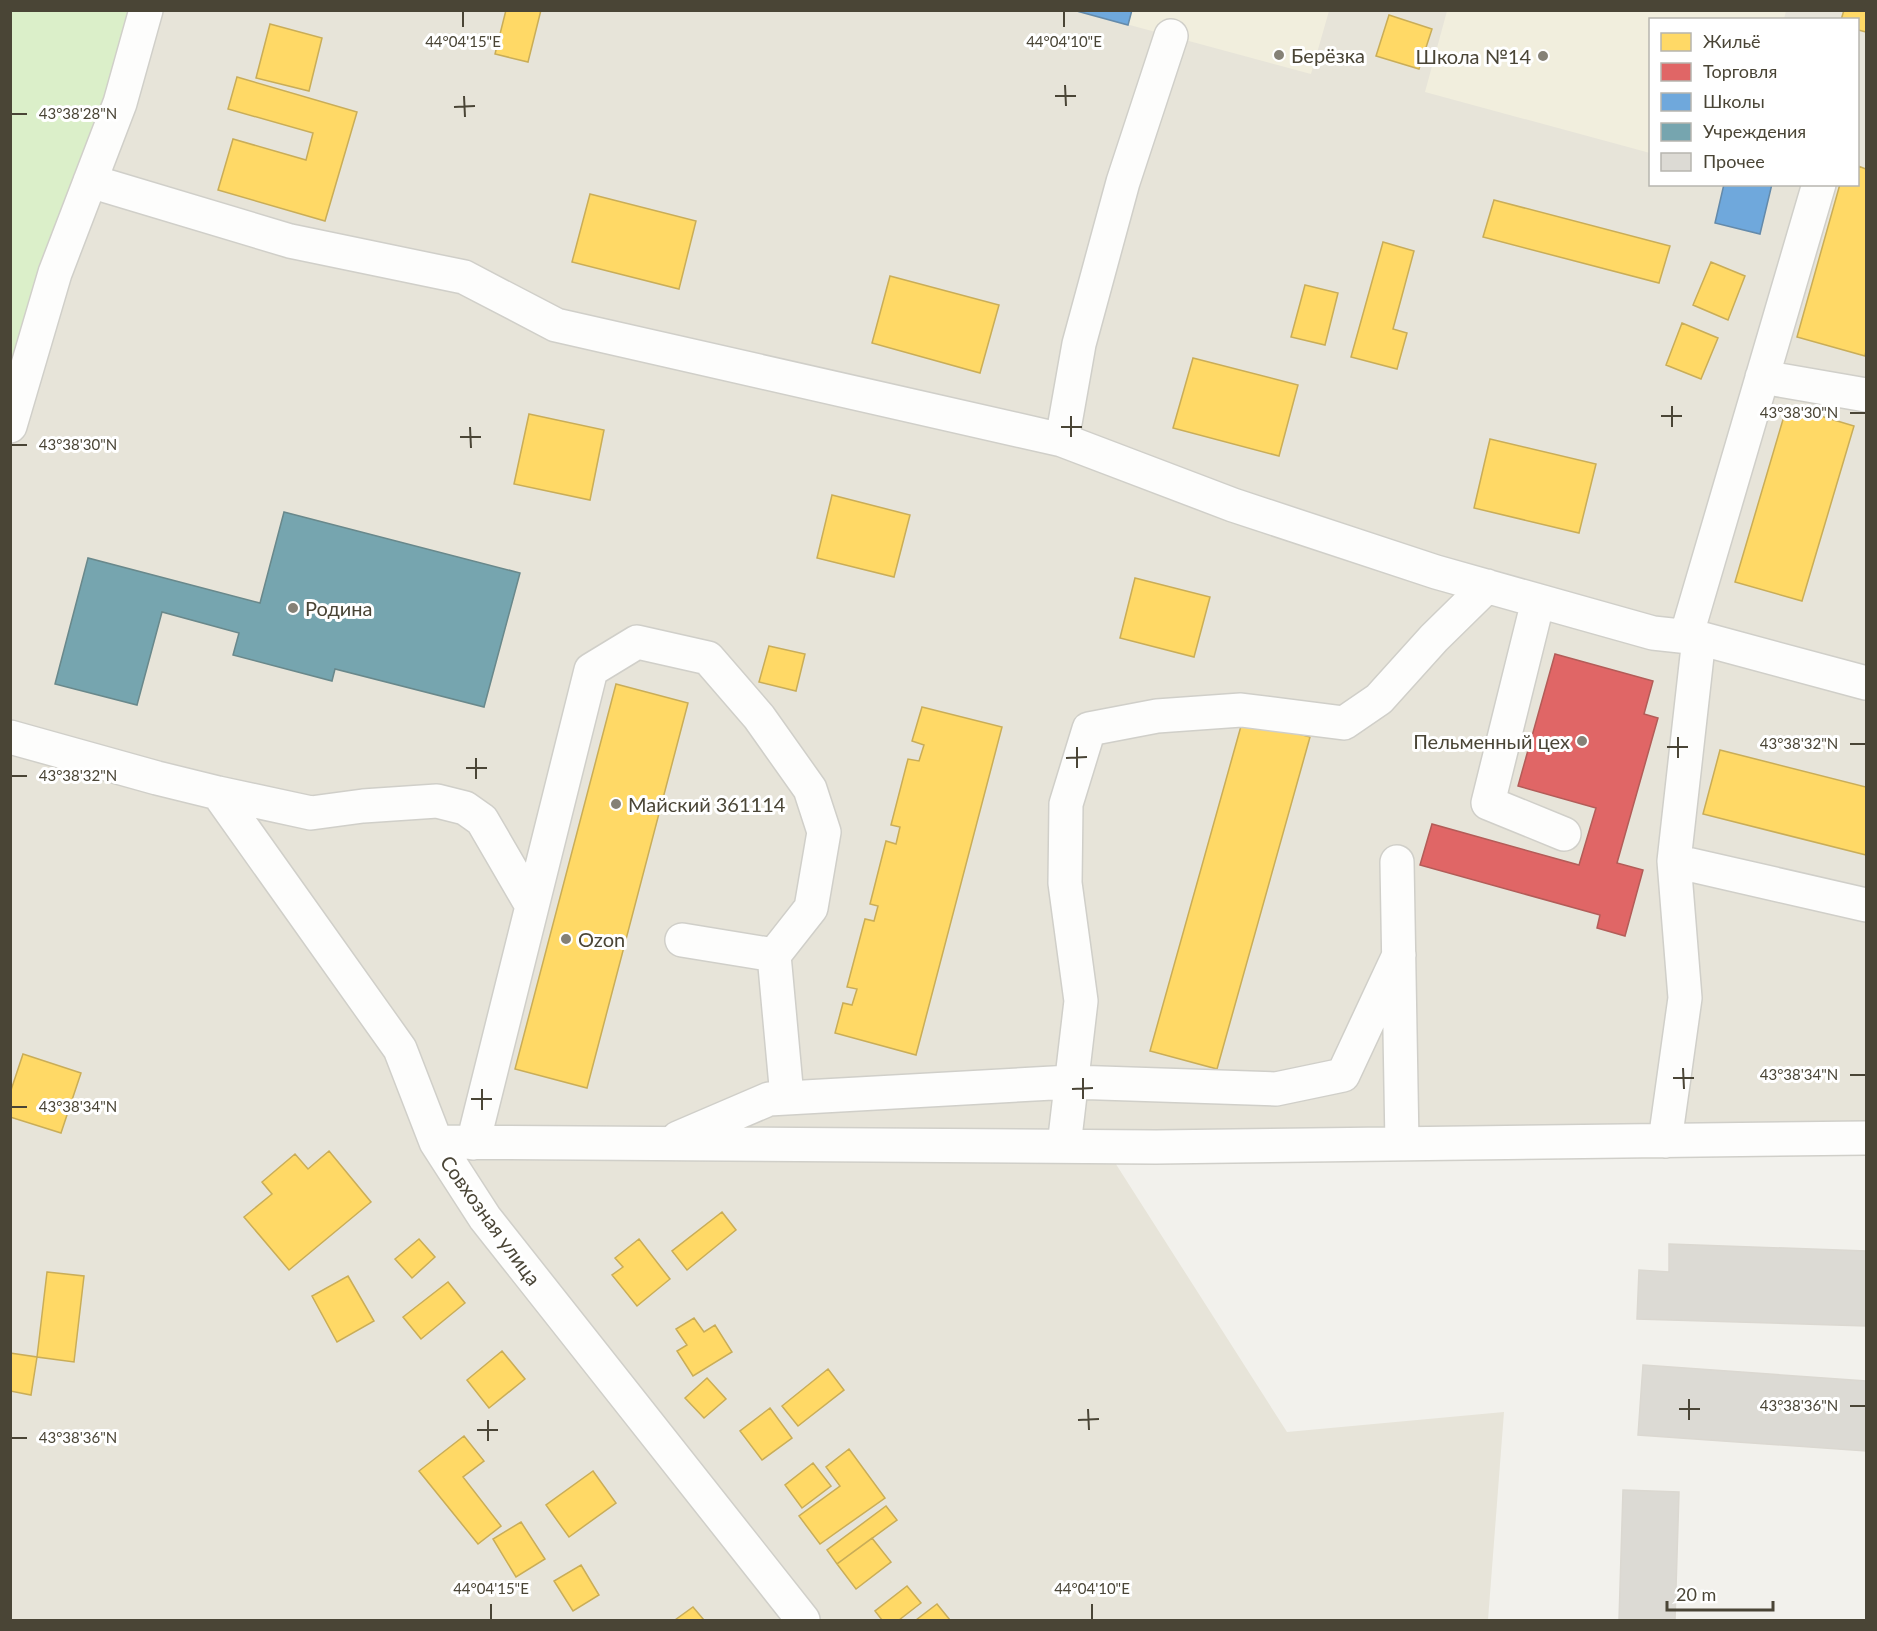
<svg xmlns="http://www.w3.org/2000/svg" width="1877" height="1631" viewBox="0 0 1877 1631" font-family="Lato,sans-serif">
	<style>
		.residential { fill: #e7e4d9; fill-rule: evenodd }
		.education { fill: #f1eedd }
		.green { fill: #dbefc9 }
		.homes { fill: #ffd966; stroke: #c9ad58; stroke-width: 1.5 }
		.shops { fill: #e06666; stroke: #b35c58; stroke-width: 1.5 }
		.schools { fill: #6fa8dc; stroke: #648aaa; stroke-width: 1.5 }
		.public { fill: #76a5af; stroke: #69888b; stroke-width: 1.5 }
		.building { fill: #dcdad4; stroke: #dbd8d1; stroke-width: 1.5 }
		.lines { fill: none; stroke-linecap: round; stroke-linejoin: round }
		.minor-casing { stroke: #d0cfc9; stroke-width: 36 }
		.minor { stroke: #fdfdfc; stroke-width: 33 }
		.ticks { fill: none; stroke: #4a4536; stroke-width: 2 }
		.poi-dot { fill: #858176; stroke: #fff; stroke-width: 2 }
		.labels { text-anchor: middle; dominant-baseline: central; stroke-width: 6; stroke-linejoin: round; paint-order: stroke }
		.poi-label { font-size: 20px; fill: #4a4536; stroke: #fff; text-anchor: start }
		.street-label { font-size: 20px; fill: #4a4536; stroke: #fff }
		.ticks-label { font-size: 15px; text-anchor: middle; fill: #4a4536; stroke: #fff; stroke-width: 6; stroke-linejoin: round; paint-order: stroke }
	</style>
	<rect width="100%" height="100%" fill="#f2f1ec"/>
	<path class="residential" d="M146,11H1866V1138L1105,1147L1287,1432L1504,1412L1488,1620H11L10,426ZM1650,20H1858V184H1650Z"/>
	<path class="education" d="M1078,11H1329L1311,74Z
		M1447,11V10L1786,11L1784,19L1650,20V153L1425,92Z"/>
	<path class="green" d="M11,11H146L11,426Z"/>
	<path class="homes" d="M506,10H541L528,62L495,54Z
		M1844,10H1866V32L1858,30V20H1841Z
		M1389,15L1432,29L1419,69L1376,56Z
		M270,24L322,38L309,91L256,78Z
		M237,77L357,112L325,221L218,190L233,139L306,160L313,133L228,109Z
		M1858,166L1866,169V351L1865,356L1797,337L1840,184H1858Z
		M590,194L696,221L679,289L572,262Z
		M1494,200L1670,246L1659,283L1483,237Z
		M1383,242L1414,251L1393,329L1407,333L1397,369L1351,357Z
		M1711,262L1745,276L1728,320L1693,305Z
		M890,276L999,305L980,373L872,343Z
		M1305,285L1338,293L1325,345L1291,337Z
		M1682,323L1718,338L1701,379L1666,365Z
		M1193,358L1298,385L1279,456L1173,428Z
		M1787,406L1854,426L1802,601L1735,582Z
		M529,414L604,430L590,500L514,484Z
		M1490,439L1596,464L1579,533L1474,508Z
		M832,495L910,515L894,577L817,558Z
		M1135,578L1210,597L1194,657L1120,638Z
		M769,646L805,654L796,691L759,682Z
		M616,684L688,703L587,1088L515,1069Z
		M922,707L1002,727L916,1055L835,1033L843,1003L852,1005L857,989L847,987L865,919L874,921L878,906L870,904L886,841L896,844L900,827L891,825L908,759L919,761L924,745L912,741Z
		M1243,719L1310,737L1217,1069L1150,1051Z
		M1720,750L1866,787V855L1703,814Z
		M23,1054L81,1073L61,1133L10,1117V1093Z
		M329,1151L371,1202L289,1270L244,1217L272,1194L262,1182L295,1154L308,1169Z
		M722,1212L736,1230L687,1270L672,1251Z
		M419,1239L435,1257L412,1278L395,1259Z
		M639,1239L670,1279L637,1306L612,1275L623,1267L615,1258Z
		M47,1272L84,1276L74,1362L37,1357Z
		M348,1276L374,1321L337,1342L312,1296Z
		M448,1282L465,1303L421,1339L403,1317Z
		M694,1318L704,1332L715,1325L732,1352L693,1376L677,1351L687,1345L676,1329Z
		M502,1351L525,1379L489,1408L467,1380Z
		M10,1353L37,1357L31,1395L10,1391Z
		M828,1369L844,1390L798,1426L782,1406Z
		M707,1378L726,1399L704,1418L685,1398Z
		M770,1408L792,1438L762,1460L740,1431Z
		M464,1436L484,1461L463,1477L501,1526L478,1544L419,1471Z
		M849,1449L885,1498L820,1544L799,1516L840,1486L826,1467Z
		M813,1463L831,1486L802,1508L785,1485Z
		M593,1471L616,1503L569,1537L546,1505Z
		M886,1506L897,1520L837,1564L827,1550Z
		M521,1522L545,1559L516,1577L493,1539Z
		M872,1538L891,1562L856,1589L837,1564Z
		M581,1565L599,1595L573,1611L554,1581Z
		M907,1586L921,1603L899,1620H882L875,1611Z
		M937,1604L950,1620H916Z
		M693,1607L704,1620H675Z"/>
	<path class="shops" d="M1555,654L1653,681L1644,714L1658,718L1617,863L1643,870L1625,936L1597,928L1600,915L1420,865L1432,824L1579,865L1596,808L1518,786Z"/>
	<path class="schools" d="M1073,10H1132L1128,25Z
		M1724,184H1772L1760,234L1715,223Z"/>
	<path class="public" d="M284,512L520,573L484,707L335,669L332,681L233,655L239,633L162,612L137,705L55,684L88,558L260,603Z"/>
	<path class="building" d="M1669,1244L1866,1251V1326L1637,1319L1639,1270L1669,1272Z
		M1643,1365L1866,1381V1451L1638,1435Z
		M1623,1490L1679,1492L1675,1620H1619Z"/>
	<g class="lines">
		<defs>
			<path id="minor" d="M90,181L290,241L464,277L556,325L1062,440L1233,505L1436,572L1653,633L1699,638L1866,683
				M1762,377L1866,395
				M10,426L55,273L120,103L146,10
				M1062,440L1079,344L1123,182L1171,36
				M1538,601L1488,803L1564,834
				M1686,637L1819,184
				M10,737L157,778L218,793L400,1049L436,1142L485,1218L803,1620
				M218,793L311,813L363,806L437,801L465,808L482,820L532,906
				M1674,861L1866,905
				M1397,862L1402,1144
				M682,940L774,955L787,1097
				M678,1138L769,1099L1071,1082L1276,1089L1343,1075L1399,955
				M1665,1141L1685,998L1674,861L1699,638
				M436,1142L1156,1147L1866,1138
				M473,1143L591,670L637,642L708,658L759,717L810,789L824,832L811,908L774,955
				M1064,1146L1081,1001L1065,883L1066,804L1089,729L1157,716L1241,710L1344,723L1379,699L1434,638L1487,586"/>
		</defs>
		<use href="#minor" class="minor-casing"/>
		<use href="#minor" class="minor"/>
	</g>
	<path class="ticks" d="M463,12V27M1064,12V27M1065,85L1066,106M464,96L465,117M1055,96H1076M454,107L475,106M12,114H27M1672,406V427M1850,413H1865M1071,416V437M1661,416H1682M470,427L471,448M1061,427H1082M460,437H481M12,445H27M1678,737V758M1850,744H1865M1077,747V768M1667,747H1688M476,758V779M1066,758L1087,757M466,768H487M12,776H27M1683,1068L1684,1089M1850,1075H1865M1083,1078V1099M1673,1078H1694M482,1089V1110M1072,1089L1093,1088M471,1099H492M12,1107H27M1689,1399V1420M1850,1406H1865M1088,1409L1089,1430M1679,1409H1700M488,1420V1441M1078,1420L1099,1419M477,1430H498M12,1438H27M491,1604V1619M1092,1604V1619"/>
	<g class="poi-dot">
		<circle cx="1279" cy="55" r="6"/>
		<circle cx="1543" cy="56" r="6"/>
		<circle cx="293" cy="608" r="6"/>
		<circle cx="1582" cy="741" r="6"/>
		<circle cx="616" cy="804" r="6"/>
		<circle cx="566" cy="939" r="6"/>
	</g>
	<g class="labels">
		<g class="poi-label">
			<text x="1291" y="55">Берёзка</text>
			<text x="1531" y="56" text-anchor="end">Школа №14</text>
			<text x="305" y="608">Родина</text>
			<text x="1570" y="741" text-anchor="end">Пельменный цех</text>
			<text x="628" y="804">Майский 361114</text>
			<text x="578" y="939">Ozon</text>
		</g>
		<g class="street-label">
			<text transform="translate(491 1220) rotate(54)">Совхозная улица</text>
		</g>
	</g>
	<g class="ticks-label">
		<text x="463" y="47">44°04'15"E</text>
		<text x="1064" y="47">44°04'10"E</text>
		<text x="78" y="119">43°38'28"N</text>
		<text x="1799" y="418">43°38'30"N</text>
		<text x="78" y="450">43°38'30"N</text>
		<text x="1799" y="749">43°38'32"N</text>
		<text x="78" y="781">43°38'32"N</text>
		<text x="1799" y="1080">43°38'34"N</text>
		<text x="78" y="1112">43°38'34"N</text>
		<text x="1799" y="1411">43°38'36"N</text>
		<text x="78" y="1443">43°38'36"N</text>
		<text x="491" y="1594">44°04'15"E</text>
		<text x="1092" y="1594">44°04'10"E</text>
	</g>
	<rect width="1877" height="1631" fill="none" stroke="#4a4536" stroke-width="24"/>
	<rect x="1649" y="18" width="210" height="168" fill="#ffffff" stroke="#b7b5af" stroke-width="1.5"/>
	<rect x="1661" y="33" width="30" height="18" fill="#ffd966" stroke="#b7b5af" stroke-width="1.5"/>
	<text x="1703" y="48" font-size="18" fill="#4a4536">Жильё</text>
	<rect x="1661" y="63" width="30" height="18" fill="#e06666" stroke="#b7b5af" stroke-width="1.5"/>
	<text x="1703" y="78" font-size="18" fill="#4a4536">Торговля</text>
	<rect x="1661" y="93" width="30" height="18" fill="#6fa8dc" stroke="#b7b5af" stroke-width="1.5"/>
	<text x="1703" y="108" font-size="18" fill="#4a4536">Школы</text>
	<rect x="1661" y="123" width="30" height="18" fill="#76a5af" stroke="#b7b5af" stroke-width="1.5"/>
	<text x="1703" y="138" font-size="18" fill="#4a4536">Учреждения</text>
	<rect x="1661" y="153" width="30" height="18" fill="#dcdad4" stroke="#b7b5af" stroke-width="1.5"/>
	<text x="1703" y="168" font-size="18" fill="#4a4536">Прочее</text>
	<path d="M1667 1601v9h106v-9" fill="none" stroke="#4a4536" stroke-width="3"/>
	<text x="1676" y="1601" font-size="18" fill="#4a4536" stroke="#ffffff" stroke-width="4.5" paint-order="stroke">20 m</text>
</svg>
